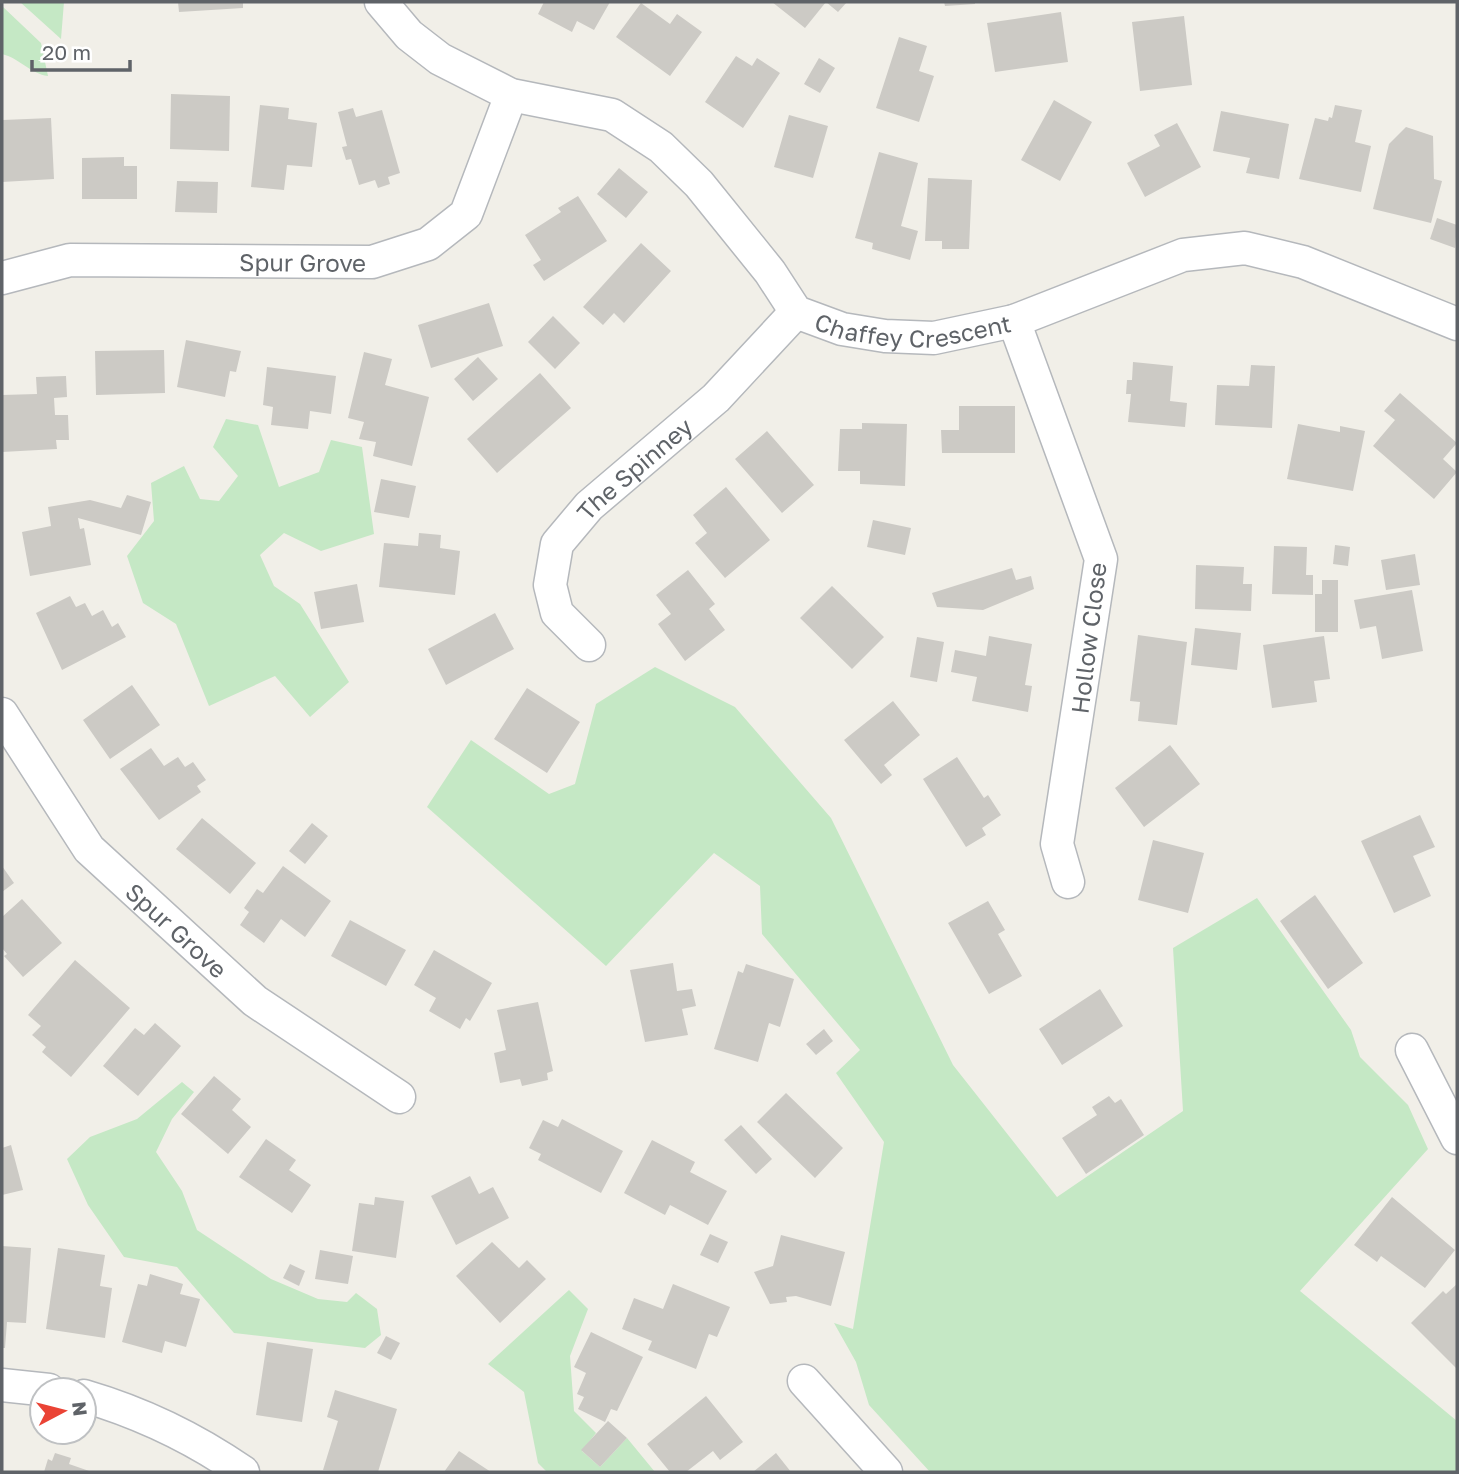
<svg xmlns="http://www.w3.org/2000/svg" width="1459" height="1474" viewBox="0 0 1459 1474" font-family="'Golos Text',sans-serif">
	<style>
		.green { fill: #c5e8c5 }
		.building { fill: #cccac5 }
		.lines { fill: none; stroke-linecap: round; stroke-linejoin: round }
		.minor-casing { stroke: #b5b8bc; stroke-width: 35 }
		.minor { stroke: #fff; stroke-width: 32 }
		.labels { text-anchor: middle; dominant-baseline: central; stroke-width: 7; stroke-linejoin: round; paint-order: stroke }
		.street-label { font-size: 24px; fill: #5f6368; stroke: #fff }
	</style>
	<rect width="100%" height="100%" fill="#f1efe8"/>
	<path class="green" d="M20,2H64L61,39Z
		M2,6L41,43L48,76C31,74 19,58 2,54Z
		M226,419L258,425L279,487L319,472L331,440L362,447L374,534L321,551L284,533L260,555L274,586L300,604L349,682L310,717L275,676L209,706L176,624L143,603L127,556L154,521L151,483L184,466L200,499L219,501L238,476L213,447Z
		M655,667L735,707L831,818L953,1065L1057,1197L1183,1111L1173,948L1257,898L1351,1030L1360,1057L1408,1105L1428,1149L1300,1291L1457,1421V1472H930L869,1405L856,1362L834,1323L853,1329L884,1142L836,1073L860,1050L762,934L760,886L714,853L606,966L427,807L471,740L549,794L575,784L596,704Z
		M182,1082L194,1092L172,1119L156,1152L182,1191L197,1230L271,1279L318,1299L347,1302L356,1293L377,1309L381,1335L365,1348L234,1333L177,1267L124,1257L88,1205L67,1159L90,1137L137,1119Z
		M569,1290L588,1309L570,1356L574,1411L596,1433L582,1451L600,1467L627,1438L655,1472H547L538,1463L524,1392L488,1364Z"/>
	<path class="building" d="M178,2H243V8L179,12Z
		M544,2H610L594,30L577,21L572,32L538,14Z
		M772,2H847L838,12L826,2L805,28Z
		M944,2H975V4L945,6Z
		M641,3L670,24L677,14L702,32L670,76L616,37Z
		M1061,12L1068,62L995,72L987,23Z
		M1184,16L1192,85L1140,91L1132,22Z
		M899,37L927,46L919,71L934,76L919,122L876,108Z
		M736,56L752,66L757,58L780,73L743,128L705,102Z
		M819,58L835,68L820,93L804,84Z
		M171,94L230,96L229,151L170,149Z
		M1054,100L1092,122L1060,181L1021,160Z
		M260,105L289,108L288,119L317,123L312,167L287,165L284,190L251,187Z
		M1335,105L1362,110L1355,142L1371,146L1361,192L1299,179L1315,118L1328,121L1329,117L1332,118Z
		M353,108L356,117L382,110L400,173L388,177L390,184L378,188L375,180L359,185L351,159L346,160L342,147L347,146L338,112Z
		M1221,111L1289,124L1279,179L1246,173L1250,158L1213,151Z
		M789,115L828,126L813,178L774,167Z
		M51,118L54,179L2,182L3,120Z
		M1177,123L1201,167L1145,197L1127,163L1160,146L1154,135Z
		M1406,127L1433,136L1434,179L1442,181L1431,223L1373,209L1389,144Z
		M879,152L918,163L901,226L918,231L910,260L872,249L873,243L855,238Z
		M124,157V166H137V199H82V158Z
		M619,168L648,192L626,218L597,194Z
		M928,178L972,180L969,249H942V241H925Z
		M177,181L218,182L217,213L175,212Z
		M578,196L607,241L544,281L533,265L541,260L525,235L561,212L558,208Z
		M1437,218L1457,225L1455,248L1430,239Z
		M641,243L671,271L624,323L614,313L603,325L583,307Z
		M489,303L503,346L431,368L418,325Z
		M553,316L580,343L555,369L528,342Z
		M186,340L241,351L236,372L230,371L225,397L177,387Z
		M164,350L165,393L96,395L95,351Z
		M364,352L392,359L385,385L429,397L412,466L373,456L376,442L359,439L364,422L348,418Z
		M478,357L498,379L473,401L454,379Z
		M1133,362L1173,366L1170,401L1187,403L1185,427L1128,422L1131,394H1126L1127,380H1132Z
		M1251,365L1275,366L1272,428L1215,425L1217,385L1249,386Z
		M267,367L336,376L331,414L310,411L308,429L271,425L273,407L263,405Z
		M540,373L571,408L497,473L467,439Z
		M66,376L67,397L54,398L55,415H68L69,440H56L57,449L2,452V395L37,394L36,377Z
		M1400,393L1457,443L1443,459L1457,472L1434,499L1373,446L1395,420L1384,411Z
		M959,406H1015V453H942L941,430H959Z
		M862,423L907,424L905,486L860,484V471H838L840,429H862Z
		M1298,424L1340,432V426L1365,431L1353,491L1287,479Z
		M767,431L814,485L782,513L735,459Z
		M381,479L416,486L409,518L374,512Z
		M726,487L770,540L725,578L695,543L707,533L693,515Z
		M127,495L151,502L141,535L78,518L80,529L84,528L91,565L30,576L22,532L51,526L48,507L90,500L121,508Z
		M873,520L911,528L905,555L867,547Z
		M419,533L441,535L440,548L460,551L455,595L379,587L384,543L418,546Z
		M1335,545L1350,547L1348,566L1333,564Z
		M1274,546L1307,547L1306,575H1313V595L1272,594Z
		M1415,554L1420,585L1386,590L1381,560Z
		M1196,565L1244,567L1243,584H1252L1251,611L1195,609Z
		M1012,568L1016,580L1031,576L1034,589L983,610L937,607L932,593Z
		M688,570L715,604L709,609L725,630L685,661L658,624L671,614L656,595Z
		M1322,580H1338V632H1315V594H1322Z
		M357,584L364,622L321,629L314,592Z
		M832,586L884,637L852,669L800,618Z
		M1412,590L1423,651L1382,659L1376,626L1360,629L1354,600Z
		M70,596L76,607L85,603L92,616L103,610L112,627L118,623L126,637L62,670L36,613Z
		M495,613L514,649L446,685L428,649Z
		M1195,628L1241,633L1237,670L1191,665Z
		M1138,635L1187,642L1177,725L1138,721L1140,702L1130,701Z
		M989,636L1032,644L1025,685L1032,686L1028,712L972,701L977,677L951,672L955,650L986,656Z
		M1324,636L1330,679L1314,681L1317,702L1272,708L1263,645Z
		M917,637L944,642L937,682L910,677Z
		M132,685L160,725L110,759L83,720Z
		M527,688L580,722L547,773L494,739Z
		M893,701L920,735L884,765L892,775L881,784L844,740Z
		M1170,745L1200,784L1144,827L1115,788Z
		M151,748L164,766L178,757L185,767L193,762L206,780L197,786L201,792L159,820L120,769Z
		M957,757L984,798L988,795L1001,815L982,828L986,835L966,847L923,779Z
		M1420,815L1435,847L1413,856L1431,896L1394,913L1361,841Z
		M202,818L256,863L230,894L176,849Z
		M312,823L328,836L305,864L289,851Z
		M1153,840L1204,853L1188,913L1138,900Z
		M2,866L14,883L2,892Z
		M283,866L331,901L305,937L281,919L264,943L240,925L249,912L244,908L257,889L263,893Z
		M1315,895L1363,963L1328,989L1280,921Z
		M22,899L62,943L23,977L4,956L7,954L2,948V917Z
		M988,901L1005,930L998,934L1022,976L989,994L948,923Z
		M350,920L406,950L386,986L331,956Z
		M434,950L492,983L470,1021L466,1018L460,1029L429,1011L436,998L414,985Z
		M75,960L130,1008L71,1077L42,1052L46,1047L32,1035L41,1026L28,1015Z
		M673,963L677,991L692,989L696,1006L682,1009L688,1035L645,1042L630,970Z
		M746,964L794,979L780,1027L769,1023L758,1062L714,1049L738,971L743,973Z
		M1100,989L1123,1026L1062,1065L1039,1029Z
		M538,1002L553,1071L547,1073L548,1080L522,1086L520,1079L500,1083L494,1053L506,1050L497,1010Z
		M155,1023L181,1046L138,1096L103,1066L135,1028L144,1035Z
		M824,1029L833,1041L816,1055L806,1044Z
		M214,1076L241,1099L232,1110L251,1127L228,1154L181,1114Z
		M786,1093L843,1148L815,1178L757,1122Z
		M1109,1096L1115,1103L1121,1099L1144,1135L1086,1174L1062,1138L1097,1115L1092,1107Z
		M562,1119L623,1151L601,1193L538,1160L541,1154L529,1148L543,1120L558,1127Z
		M741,1125L772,1159L756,1174L724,1140Z
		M266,1139L296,1160L289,1170L311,1185L292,1213L239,1177Z
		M652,1140L695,1162L690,1172L727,1191L708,1225L670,1205L665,1215L624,1193Z
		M11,1145L23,1190L2,1195V1148Z
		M470,1176L479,1194L493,1187L509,1218L456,1245L431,1196Z
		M375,1197L404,1201L396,1258L352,1251L359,1203L374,1205Z
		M1392,1197L1455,1250L1425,1288L1381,1256L1377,1262L1354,1245Z
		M710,1234L728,1242L718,1263L700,1255Z
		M781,1235L845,1252L831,1306L796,1296L786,1297L787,1302L770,1304L754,1272L773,1266Z
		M492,1242L519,1268L527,1260L546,1279L500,1323L456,1276Z
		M2,1246L31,1248L26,1323L7,1322L5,1348H2Z
		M58,1248L105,1255L100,1286L112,1288L105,1338L46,1329Z
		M320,1250L353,1256L348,1284L315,1279Z
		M290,1264L305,1271L299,1286L283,1278Z
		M150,1274L183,1284L180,1294L200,1299L186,1347L165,1341L162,1353L122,1342L138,1284L147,1286Z
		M673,1284L730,1307L717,1337L709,1334L696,1369L648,1350L652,1341L622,1329L634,1298L663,1309Z
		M1457,1284V1369L1411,1323L1443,1291L1446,1294Z
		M591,1332L643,1357L617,1411L611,1409L605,1422L578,1409L584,1397L577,1394L586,1373L574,1367Z
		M386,1336L400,1343L391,1360L377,1353Z
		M267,1342L313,1349L302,1422L256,1415Z
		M335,1390L397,1409L378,1472L323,1470L338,1421L327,1417Z
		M706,1396L743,1442L720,1460L713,1451L686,1472H670L647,1444Z
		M608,1421L627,1438L600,1467L581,1450Z
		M459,1451L491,1472H444Z
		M55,1453L71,1458L69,1464L92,1472H44L48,1459L52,1461Z
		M776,1453L791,1472H753Z"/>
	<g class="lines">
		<defs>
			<g id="minor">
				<path id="s1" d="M381,2L409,35L440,59L511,95L612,115L661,147L699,184L770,272L796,312L842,329L885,336L934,338L1014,321L1183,255L1245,248L1303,262L1457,324"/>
				<path id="s2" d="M2,278L70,260L372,262L428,244L466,214L511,95"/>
				<path d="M1014,321L1101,559L1057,844L1068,882"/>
				<path id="s3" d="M589,645L557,613L550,585L557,544L589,506L716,398L796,312"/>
				<path id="s4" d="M2,714L89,849L255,1001L399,1097"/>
				<path d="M1412,1050L1457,1138"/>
				<path d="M804,1381L886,1472"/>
				<path d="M2,1385L49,1390"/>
				<path d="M84,1396C142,1413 194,1438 243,1472"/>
			</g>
		</defs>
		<use href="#minor" class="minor-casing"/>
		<use href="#minor" class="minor"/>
	</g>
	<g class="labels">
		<g class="street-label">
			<text stroke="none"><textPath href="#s2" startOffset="303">Spur Grove</textPath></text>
			<text stroke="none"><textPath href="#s1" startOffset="658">Chaffey Crescent</textPath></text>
			<text stroke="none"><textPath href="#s3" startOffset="224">The Spinney</textPath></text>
			<text transform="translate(1088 638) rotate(-83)">Hollow Close</text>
			<text stroke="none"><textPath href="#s4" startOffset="280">Spur Grove</textPath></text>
		</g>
	</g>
	<rect width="1459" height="1474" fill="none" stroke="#5f6368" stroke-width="7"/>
	<g transform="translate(63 1411) rotate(83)"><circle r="33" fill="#ffffff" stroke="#bfc1c3" stroke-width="2"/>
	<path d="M0-5L12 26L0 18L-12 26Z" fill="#ea4335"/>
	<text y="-10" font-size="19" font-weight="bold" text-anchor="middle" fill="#5f6368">N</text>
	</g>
	<path d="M32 60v10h98v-10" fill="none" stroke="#5f6368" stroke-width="3.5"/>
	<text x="42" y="60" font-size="21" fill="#5f6368" stroke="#ffffff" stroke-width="5" paint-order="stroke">20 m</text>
</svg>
